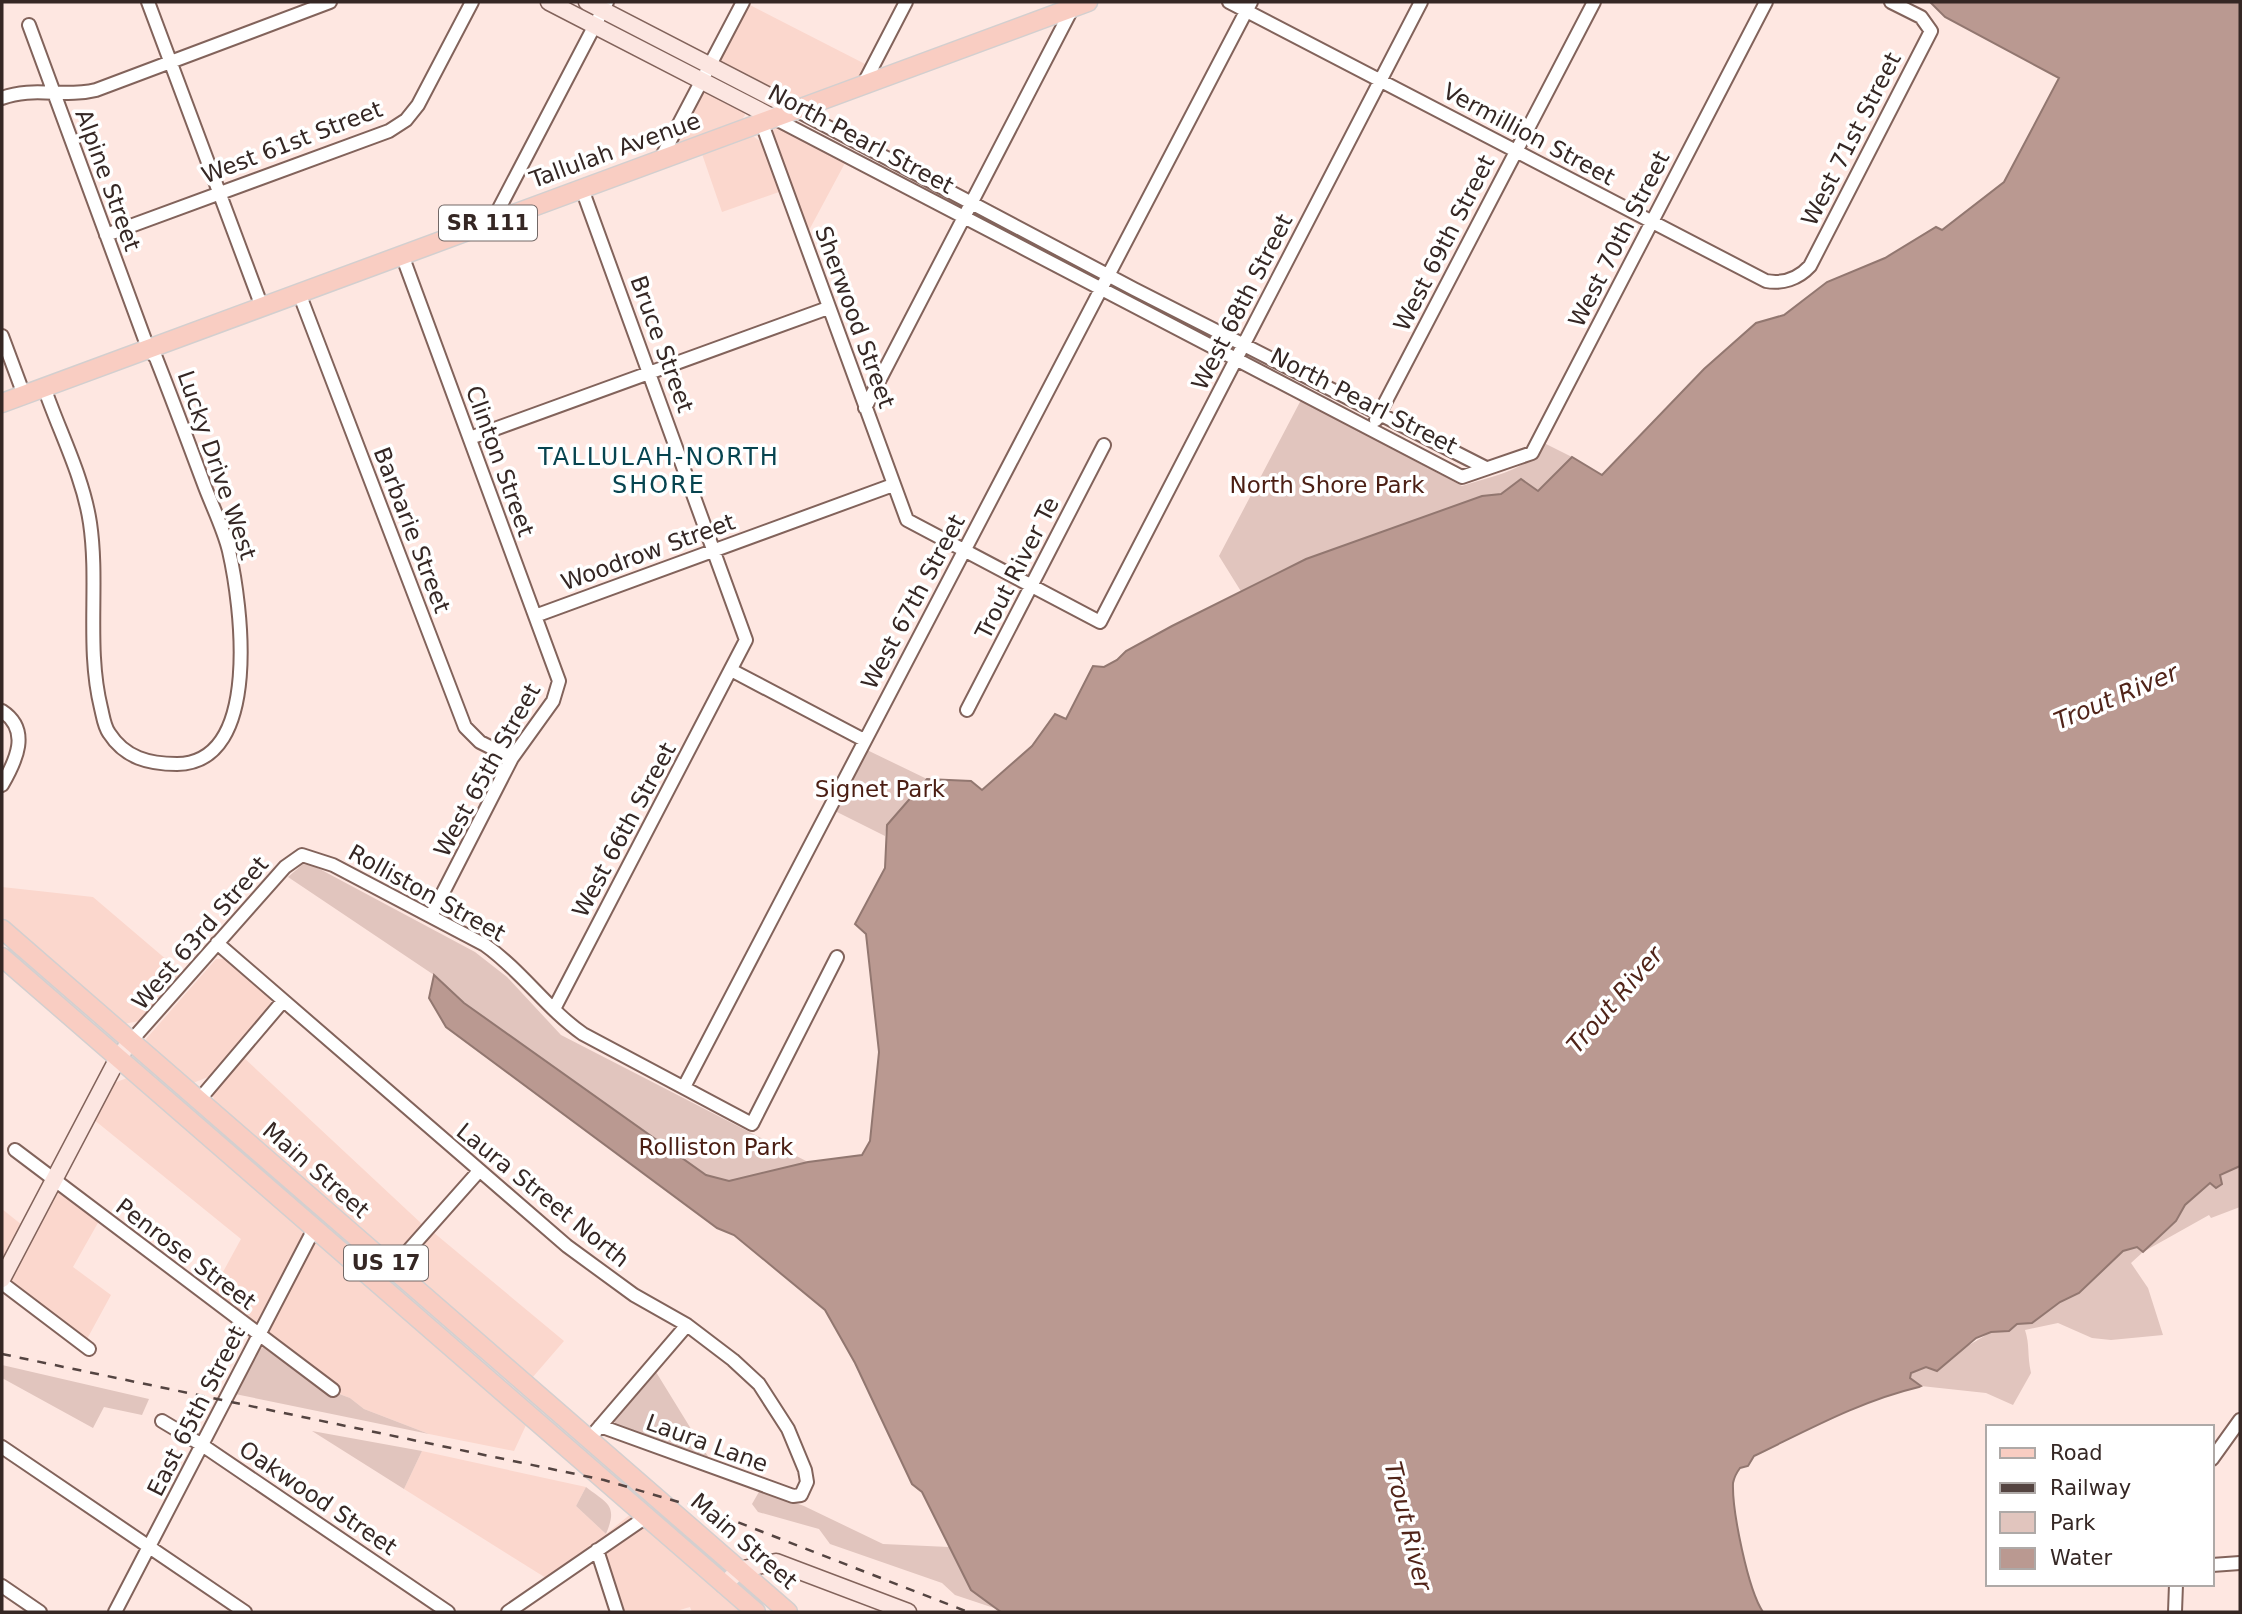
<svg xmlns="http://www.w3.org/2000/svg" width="2242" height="1614" viewBox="0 0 2242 1614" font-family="'DejaVu Sans',sans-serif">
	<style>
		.built { fill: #fbd7cd }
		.green { fill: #e1c5be }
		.water { fill: #ba9991; stroke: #927770; stroke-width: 2 }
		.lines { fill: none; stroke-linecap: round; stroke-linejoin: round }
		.street-casing { stroke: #82635b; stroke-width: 16 }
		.secondary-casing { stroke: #82635b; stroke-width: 19 }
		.primary-casing { stroke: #d3cfcf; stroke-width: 21 }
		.street { stroke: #fff; stroke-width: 12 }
		.secondary { stroke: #fce6e1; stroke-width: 16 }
		.primary { stroke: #f9cdc2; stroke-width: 18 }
		.rail { stroke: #544441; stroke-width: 2.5; stroke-dasharray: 9 9; stroke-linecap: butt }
		.labels { text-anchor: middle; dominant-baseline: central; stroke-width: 7; stroke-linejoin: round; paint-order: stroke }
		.shield { fill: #fff; stroke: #726866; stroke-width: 2 }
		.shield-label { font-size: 21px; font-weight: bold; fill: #352724 }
		.street-label { font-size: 23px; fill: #352724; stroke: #fff }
		.park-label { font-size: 23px; fill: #4b1e13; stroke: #fff }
		.neighbourhood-label { font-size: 24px; letter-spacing: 2px; fill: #074450; stroke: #fff }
		.water-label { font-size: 24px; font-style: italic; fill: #512419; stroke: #fff }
	</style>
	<rect width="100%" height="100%" fill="#fee7e1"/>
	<path class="built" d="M748,4L867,65L862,76L794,100L718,61Z
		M694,84L743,110L745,115L742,120L658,154Z
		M774,127L791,133L845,163L807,234L771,138Z
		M753,136L761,142L779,192L722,212L702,154Z
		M2,887L93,897L181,972L139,1021L124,1024L2,919Z
		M216,959H225L270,997L271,1003L213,1075L193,1083L147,1044L146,1039Z
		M242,1056L423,1225L398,1252H387L214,1102L213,1095L220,1083Z
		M127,1078L527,1423L514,1451L429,1434L364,1409L350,1398L326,1389L258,1350V1326L212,1292L241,1239L93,1119L114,1083Z
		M57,1189L99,1221L73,1267L111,1295L81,1350L3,1291Z
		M2,1209L22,1225L2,1264Z
		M433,1232L564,1341L532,1378L411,1274L408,1270L411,1258Z
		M422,1451L586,1487L576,1506L606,1534L632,1513L745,1612H692L690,1607L673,1612H625L606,1555L594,1546L546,1578L404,1489Z"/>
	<path class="green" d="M1301,400L1462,486C1491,476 1529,471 1544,443L1572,457L1537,491L1520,479L1501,494L1482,496L1306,559L1242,593L1219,556Z
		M867,750L927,779L887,824L885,836L835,811Z
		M303,864L314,866L475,952L507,977L561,1035L808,1162L729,1181L706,1175L464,1003L434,975L288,877Z
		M2240,1166V1207L2211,1218L2209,1215L2143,1252L2131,1263L2148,1288L2163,1335L2111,1340L2092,1338L2058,1323L2025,1330C2030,1345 2027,1355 2031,1373L2013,1405L1986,1393L1921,1386L1910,1378L1911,1373L1971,1344L1991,1332L2009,1331L2017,1324L2032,1323L2060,1302L2079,1293L2123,1251L2137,1247L2143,1252L2176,1221L2185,1205L2210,1183L2216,1188L2220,1175Z
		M266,1346L326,1389L350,1398L364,1409L429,1434L235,1394L258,1350Z
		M2,1365L149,1399L142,1415L104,1407L93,1428L2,1378Z
		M656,1372L712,1463L620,1430L614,1422Z
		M312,1431L422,1451L404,1489Z
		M586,1487C608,1504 618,1505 606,1534L576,1506Z
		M760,1490L804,1506L883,1544L949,1547L971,1590L997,1609L955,1595L942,1583L830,1544L819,1529L758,1512L752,1504Z"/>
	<path class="water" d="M1930,2H2240V1166L2220,1175L2222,1184L2216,1188L2210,1183L2185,1205L2176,1221L2143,1252L2137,1247L2123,1251L2079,1293L2060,1302L2032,1323L2017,1324L2009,1331L1991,1332L1976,1338L1937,1371L1926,1367L1911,1373L1910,1378L1921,1386L1919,1387C1860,1401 1808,1430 1754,1456L1748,1466L1740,1468C1737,1472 1734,1478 1733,1483C1732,1511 1748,1590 1763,1612H1001L971,1590L922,1492L912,1484L855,1363L825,1310L734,1235L717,1228L446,1027L429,998L434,975L464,1003L706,1175L729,1181L808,1162L862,1155L870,1141L879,1052L866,934L855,924L885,868L887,825L927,779L971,781L982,790L1032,746L1055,714L1066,719L1093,666L1104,667L1117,660L1126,651L1172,626L1306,559L1482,496L1501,494L1521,479L1538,491L1572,457L1602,475L1704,369L1756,323L1784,315L1827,282L1885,258L1936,227L1942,230L2004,182L2059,78L1945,17Z"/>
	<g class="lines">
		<defs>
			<path id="street" d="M148,2L262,307
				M1229,2L1766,281C1782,284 1798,279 1810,266L1931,31L1921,17L1891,2
				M29,25L148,348L156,358C173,401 189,444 205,487C213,508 224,530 229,551C241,603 263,763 177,764C149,764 125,758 109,733C104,726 103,716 101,708C86,647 99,584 90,523C83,476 59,431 44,387
				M863,85L906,2
				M2,98C32,86 64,98 96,90L330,2
				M794,109L1134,289L1486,468
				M772,117L1462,477L1532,453L1766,2
				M761,121L907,520L1100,622L1421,2
				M660,160L743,2
				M492,222L607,2
				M106,235L389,131L406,120L418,105L472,2
				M402,255L559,681L553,701L512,758L431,916
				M299,293L465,727L480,742L512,758
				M2,336L24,395
				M865,408L1073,7
				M1376,420L1594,2
				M470,438L828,308
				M535,616L893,485
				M731,670L864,740
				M967,710L1104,445
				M2,711C31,730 16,761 2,785
				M217,943L567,1246L634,1295L687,1325L733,1360L759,1384L788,1429L805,1470L807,1482L801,1495L793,1496L600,1426
				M554,1009L746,640L582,189
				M131,1041L285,867L302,855L333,865L485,945C522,971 547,1009 583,1034L752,1124L837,957
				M684,1087L1251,2
				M199,1100L283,1001
				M15,1150L333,1390
				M392,1269L479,1171
				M2,1283L89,1349
				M162,1421L202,1445L448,1612
				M596,1431L687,1325
				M2,1447L245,1612
				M2212,1459L2240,1420
				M597,1550L617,1612
				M2212,1565L2240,1563
				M2,1586L40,1612
				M115,1612L314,1229
				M508,1612L646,1517
				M2175,1612L2176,1584"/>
			<path id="secondary" d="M549,2L772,117
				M587,2L794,109
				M2,1279L118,1058L131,1041
				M724,1585L739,1570L776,1562L908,1612"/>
			<path id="primary" d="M2,403L1088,2
				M2,929L788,1612
				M2,957L756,1612"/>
		</defs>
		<use href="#street" class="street-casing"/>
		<use href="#secondary" class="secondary-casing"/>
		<use href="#primary" class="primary-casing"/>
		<use href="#street" class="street"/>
		<use href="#secondary" class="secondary"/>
		<use href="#primary" class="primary"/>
		<path class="rail" d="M2,1354L604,1480L709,1511L968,1612"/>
	</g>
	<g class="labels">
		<g class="shield">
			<rect x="439" y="205.5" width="98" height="35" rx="5"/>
			<rect x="344" y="1245.5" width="84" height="35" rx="5"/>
		</g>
		<g class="shield-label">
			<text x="488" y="223">SR 111</text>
			<text x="386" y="1263">US 17</text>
		</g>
		<g class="street-label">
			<text transform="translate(1529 134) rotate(28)">Vermillion Street</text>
			<text transform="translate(861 139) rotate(28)">North Pearl Street</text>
			<text transform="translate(1851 139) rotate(-63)">West 71st Street</text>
			<text transform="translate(292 142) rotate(-21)">West 61st Street</text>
			<text transform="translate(615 150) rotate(-20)">Tallulah Avenue</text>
			<text transform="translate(108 180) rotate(70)">Alpine Street</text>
			<text transform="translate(1619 239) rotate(-63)">West 70th Street</text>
			<text transform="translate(1444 243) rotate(-63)">West 69th Street</text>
			<text transform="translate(1242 302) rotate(-63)">West 68th Street</text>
			<text transform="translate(855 317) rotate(70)">Sherwood Street</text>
			<text transform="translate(662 344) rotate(70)">Bruce Street</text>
			<text transform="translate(1364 401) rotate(27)">North Pearl Street</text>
			<text transform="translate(500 461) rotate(70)">Clinton Street</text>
			<text transform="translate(217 465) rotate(71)">Lucky Drive West</text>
			<text transform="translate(412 530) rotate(69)">Barbarie Street</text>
			<text transform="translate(648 552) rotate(-20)">Woodrow Street</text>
			<text transform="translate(1017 568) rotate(-63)">Trout River Te</text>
			<text transform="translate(913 602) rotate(-62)">West 67th Street</text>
			<text transform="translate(487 770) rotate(-61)">West 65th Street</text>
			<text transform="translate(624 830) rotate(-62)">West 66th Street</text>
			<text transform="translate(427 893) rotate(29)">Rolliston Street</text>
			<text transform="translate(200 933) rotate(-49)">West 63rd Street</text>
			<text transform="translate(316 1170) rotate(41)">Main Street</text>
			<text transform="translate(543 1195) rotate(39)">Laura Street North</text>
			<text transform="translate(186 1254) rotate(37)">Penrose Street</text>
			<text transform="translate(196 1411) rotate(-63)">East 65th Street</text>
			<text transform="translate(707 1443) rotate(20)">Laura Lane</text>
			<text transform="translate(318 1498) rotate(34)">Oakwood Street</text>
			<text transform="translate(744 1541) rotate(41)">Main Street</text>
		</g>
		<g class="park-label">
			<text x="1327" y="485">North Shore Park</text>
			<text x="880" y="789">Signet Park</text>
			<text x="716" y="1147">Rolliston Park</text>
		</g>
		<g class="neighbourhood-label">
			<text x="659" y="457">TALLULAH-NORTH<tspan x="659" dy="28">SHORE</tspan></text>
		</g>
		<g class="water-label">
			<text transform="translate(2116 697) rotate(-23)">Trout River</text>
			<text transform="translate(1615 1000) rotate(-49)">Trout River</text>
			<text transform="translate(1408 1526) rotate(76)">Trout River</text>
		</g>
	</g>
	<rect width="2242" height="1614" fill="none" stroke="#352724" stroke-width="7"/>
	<rect x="1986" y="1425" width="228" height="161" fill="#ffffff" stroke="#aea9a7" stroke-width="2"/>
	<rect x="2000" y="1448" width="35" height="10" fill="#f9cdc2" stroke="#aea9a7" stroke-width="2"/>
	<text x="2050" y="1460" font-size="21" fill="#352724">Road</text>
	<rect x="2000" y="1483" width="35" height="10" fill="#544441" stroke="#aea9a7" stroke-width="2"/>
	<text x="2050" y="1495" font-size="21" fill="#352724">Railway</text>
	<rect x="2000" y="1512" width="35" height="21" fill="#e1c5be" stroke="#aea9a7" stroke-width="2"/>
	<text x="2050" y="1530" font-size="21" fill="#352724">Park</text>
	<rect x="2000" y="1548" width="35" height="21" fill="#ba9991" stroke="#aea9a7" stroke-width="2"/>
	<text x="2050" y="1565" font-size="21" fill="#352724">Water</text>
</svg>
